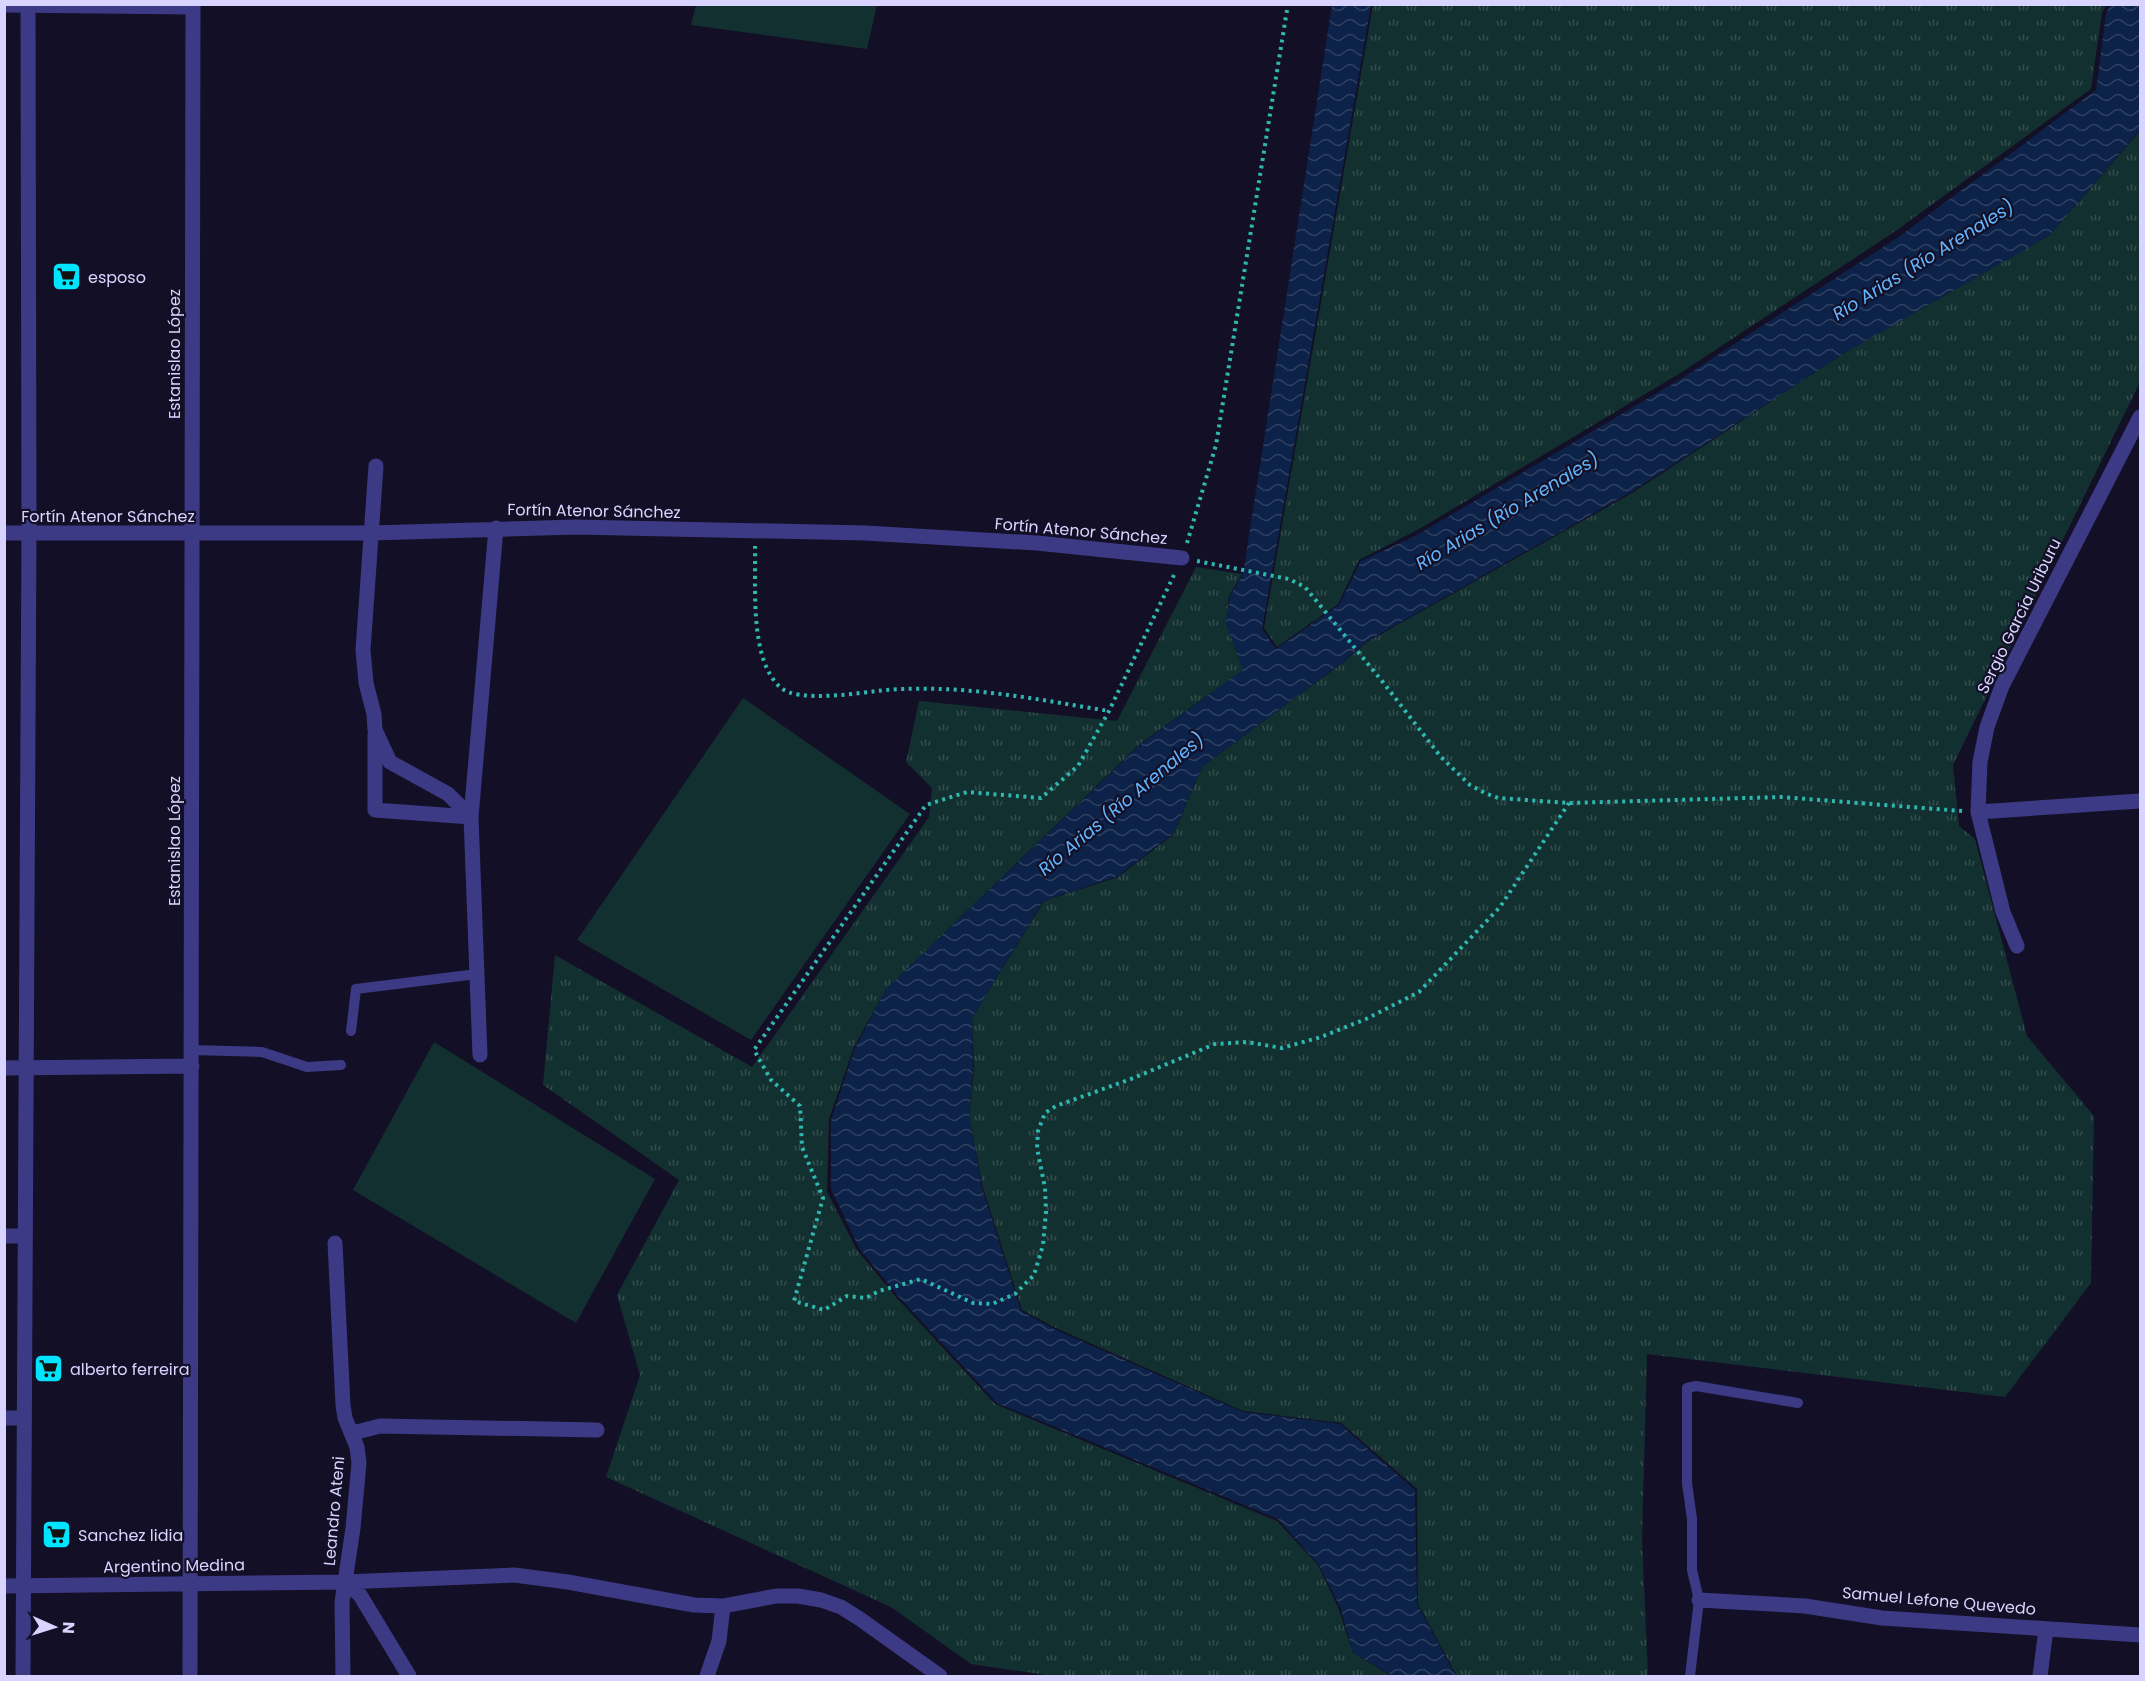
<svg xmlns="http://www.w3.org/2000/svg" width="2145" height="1681" viewBox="0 0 2145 1681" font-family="Poppins,sans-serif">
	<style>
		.grass { fill: url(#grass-tufts) }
		.garden { fill: #12302f }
		.water { fill: url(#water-waves) }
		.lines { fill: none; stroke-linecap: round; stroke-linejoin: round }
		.path { stroke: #2fb8b0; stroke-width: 4; stroke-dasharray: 3 4.5; stroke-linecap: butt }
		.service { stroke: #3d3a85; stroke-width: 10 }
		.minor { stroke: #3d3a85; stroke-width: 15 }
		.tertiary { stroke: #3d3a85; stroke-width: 15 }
		.labels { text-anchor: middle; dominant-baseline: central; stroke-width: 4.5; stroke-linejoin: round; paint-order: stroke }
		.poi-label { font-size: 16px; fill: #d9d4ff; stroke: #130f26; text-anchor: start }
		.street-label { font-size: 16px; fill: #d9d4ff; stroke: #130f26 }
		.water-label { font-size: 18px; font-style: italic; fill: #62b6ff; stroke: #130f26 }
	</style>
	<defs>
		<pattern id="grass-tufts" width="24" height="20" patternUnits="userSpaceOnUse" patternTransform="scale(1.5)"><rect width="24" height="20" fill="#12302f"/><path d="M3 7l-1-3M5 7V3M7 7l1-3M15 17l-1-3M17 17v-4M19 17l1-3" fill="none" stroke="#344d4e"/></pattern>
		<pattern id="water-waves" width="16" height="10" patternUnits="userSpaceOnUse" patternTransform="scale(1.5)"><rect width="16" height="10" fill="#0c2248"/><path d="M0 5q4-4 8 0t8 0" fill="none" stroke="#2f4163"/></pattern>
	</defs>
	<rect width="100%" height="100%" fill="#130f26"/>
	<path class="grass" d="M1373,5V4L2106,5L2102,13L2091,89L1894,232L1682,372L1421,528L1359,560L1338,604L1277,647L1264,628Z
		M2140,131V382L1953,765L1959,826L1975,839L2027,1036L2094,1116L2091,1283L2005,1397L1647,1354L1642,1539L1648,1676H1457L1418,1604L1417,1489L1341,1423L1243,1411L1056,1328L1022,1310L983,1188L969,1116L974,1066L972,1018L1044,901L1118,877L1174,834L1202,767L1345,661L1367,642L1632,493L1846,352L2050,235Z
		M1196,567L1242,574L1229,596L1226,623L1243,670L1141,743L886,989L854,1047L829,1119L827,1192L857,1250L896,1297L995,1404L1277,1521L1318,1565L1338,1607L1353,1653L1391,1676H1053L971,1664L891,1607L606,1477L640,1375L617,1295L679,1180L543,1085L555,955L752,1067L929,817L932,788L906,762L919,701L1117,721Z"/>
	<path class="garden" d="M696,5V4L877,5L867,49L691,25Z
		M743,698L910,814L751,1040L577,940Z
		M434,1042L655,1179L576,1323L353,1190Z"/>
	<path class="water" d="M1332,5H1371L1262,629L1276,649L1339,605L1361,561L1417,535L1679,380L1900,236L2096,90L2106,14L2110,5H2140V130L2050,235L1846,352L1631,492L1367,641L1344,661L1202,767L1174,833L1118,876L1043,901L972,1018L973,1066L969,1116L982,1188L1021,1311L1054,1329L1243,1412L1340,1424L1415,1490L1417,1604L1456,1676H1393L1353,1653L1340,1607L1319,1565L1278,1519L997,1403L898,1296L859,1248L831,1189V1120L855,1048L886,989L1142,743L1243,670L1226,623L1230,596L1243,574Z"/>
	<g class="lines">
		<path class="path" d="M1187,543L1216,445L1288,4
			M755,546C756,585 749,659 780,687C798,704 862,692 887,690C961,684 1036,699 1109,711
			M1197,561L1289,579L1305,587L1382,681L1441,757L1470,785L1485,793L1498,798L1569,803L1781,797L1962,811
			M1174,575L1109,711L1078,766L1041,798L967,792L926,805L754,1050L771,1080L800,1106L802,1147L823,1198L794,1301L824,1310L847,1296L866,1298L879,1291L921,1279L973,1303L992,1304L1015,1294L1034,1275L1043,1245L1046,1212L1045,1188L1037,1148L1038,1131L1045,1113L1056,1106L1131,1079L1215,1044L1247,1042L1282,1048L1321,1037L1366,1019L1419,992L1500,907L1569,803"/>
		<path class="service" d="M351,1031L356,989L477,974
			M192,1050L262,1052L307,1067L341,1065
			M1690,1676L1699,1600L1692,1570V1519L1687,1483V1388L1696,1386L1798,1403"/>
		<path class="minor" d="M4,5L193,7
			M376,466L363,650L366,683L374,714L375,730L390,762L448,794L471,817L480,1055
			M4,533H371L575,527L865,533L1037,543L1182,558
			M375,735V810L471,817L496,528
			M1978,812L2140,801
			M2017,946L2003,912L1978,812L1980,762L1987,727L2002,686L2140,417
			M4,1068L192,1066
			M4,1236H25
			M335,1243L343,1405L345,1418L357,1447L359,1463L353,1528L342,1602L343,1676
			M4,1418H24
			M353,1433L380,1426L597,1430
			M345,1582L360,1595L409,1676
			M4,1586L345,1582L514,1575L568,1582L694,1605L723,1606L776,1596H798L821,1600L841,1607L860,1619L940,1676
			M1699,1600L1805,1606L1882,1618L2140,1635
			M190,1676L193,4
			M707,1676L719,1641L723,1606
			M2040,1676L2046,1629"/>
		<path class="tertiary" d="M23,1676L29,533L28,4"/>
	</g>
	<defs>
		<symbol id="supermarket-square" viewBox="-11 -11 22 22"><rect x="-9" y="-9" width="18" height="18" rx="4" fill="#00e5ff" stroke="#130f26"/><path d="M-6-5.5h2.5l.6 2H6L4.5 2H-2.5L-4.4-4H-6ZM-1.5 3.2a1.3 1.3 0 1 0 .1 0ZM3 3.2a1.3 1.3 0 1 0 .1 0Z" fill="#111"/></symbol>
	</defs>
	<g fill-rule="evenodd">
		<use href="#supermarket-square" x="50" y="260" width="33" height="33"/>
		<use href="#supermarket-square" x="32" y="1352" width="33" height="33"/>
		<use href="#supermarket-square" x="40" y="1518" width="33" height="33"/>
	</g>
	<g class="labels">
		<g class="poi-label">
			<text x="88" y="277">esposo</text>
			<text x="70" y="1369">alberto ferreira</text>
			<text x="78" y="1535">Sanchez lidia</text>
		</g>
		<g class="street-label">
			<text transform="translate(174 354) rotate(-90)">Estanislao López</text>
			<text transform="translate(594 511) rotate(1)">Fortín Atenor Sánchez</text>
			<text x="108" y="516">Fortín Atenor Sánchez</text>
			<text transform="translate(1081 531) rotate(5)">Fortín Atenor Sánchez</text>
			<text transform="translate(2019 616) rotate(-64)">Sergio García Uriburu</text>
			<text transform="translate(174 841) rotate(-90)">Estanislao López</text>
			<text transform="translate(334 1511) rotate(-85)">Leandro Ateni</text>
			<text transform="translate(174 1566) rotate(-1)">Argentino Medina</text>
			<text transform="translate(1939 1601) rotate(5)">Samuel Lefone Quevedo</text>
		</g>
		<g class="water-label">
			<text transform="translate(1923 260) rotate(-32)">Río Arias (Río Arenales)</text>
			<text transform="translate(1507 511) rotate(-31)">Río Arias (Río Arenales)</text>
			<text transform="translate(1121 804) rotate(-40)">Río Arias (Río Arenales)</text>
		</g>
	</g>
	<rect width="2145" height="1681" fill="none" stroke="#d9d4ff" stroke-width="12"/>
	<g transform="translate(54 1627) rotate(93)" stroke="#130f26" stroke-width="4.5" paint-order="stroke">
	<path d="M0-4.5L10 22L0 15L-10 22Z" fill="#d9d4ff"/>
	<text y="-9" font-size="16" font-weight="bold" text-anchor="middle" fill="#d9d4ff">N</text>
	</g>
</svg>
